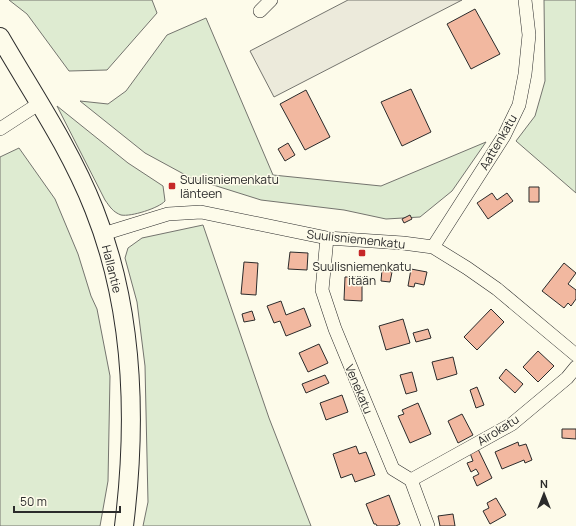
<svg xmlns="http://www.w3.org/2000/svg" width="576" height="526" viewBox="0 0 576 526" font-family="Manrope,sans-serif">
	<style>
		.green { fill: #deebd1; stroke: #74746e }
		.parking { fill: #eceadb; stroke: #74746e }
		.building { fill: #f2b8a0; stroke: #2b2b2b }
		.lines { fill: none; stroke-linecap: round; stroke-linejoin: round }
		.street-casing { stroke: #2b2b2b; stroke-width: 14 }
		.secondary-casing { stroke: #2b2b2b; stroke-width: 20 }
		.street { stroke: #fdfbea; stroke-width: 13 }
		.secondary { stroke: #fdfbea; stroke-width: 18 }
		.poi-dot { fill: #c62828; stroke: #fdfbea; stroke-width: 1.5 }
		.labels { text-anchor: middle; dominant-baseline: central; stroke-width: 3; stroke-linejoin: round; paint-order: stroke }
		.street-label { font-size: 12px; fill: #2b2b2b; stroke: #fdfbea }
		.poi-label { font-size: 12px; fill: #2b2b2b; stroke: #fdfbea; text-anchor: start }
	</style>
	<rect width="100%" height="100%" fill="#fdfbea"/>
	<path class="green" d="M9,0H152L157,13L107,70L69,71L27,14Z
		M544,0H576V193L516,141L535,116L545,81Z
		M206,18L273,175L381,186L486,142L452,191L420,217L386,219L344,210L261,200L191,178L145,153L80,101L108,104L126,91L167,35Z
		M57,106L128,163L163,186L165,201C159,208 131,217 121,215C113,212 110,207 105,200Z
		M19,148L55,199L78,254L91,296L97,309L110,376L108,481L100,526H0V157Z
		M203,225L269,418L311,526H143L148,502L145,366L137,302L125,258L128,248L142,238Z"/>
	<path class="parking" d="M348,0H462L274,97L250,51Z"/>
	<path class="building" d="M475,9L500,54L471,69L447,24Z
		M411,89L431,132L402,146L381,102Z
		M306,90L330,137L305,150L280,104Z
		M288,143L295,155L285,161L278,149Z
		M529,187H539V202H529Z
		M492,193L497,200L507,193L513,201L488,219L477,203Z
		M410,215L412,219L404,223L402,219Z
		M290,252L308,253L307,270L288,269Z
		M244,262L258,263L256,295L241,294Z
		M564,263L576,273L568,284L576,290V299L571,306L568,303L564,308L542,291Z
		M411,269L427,272L424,285L415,283L414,287L408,286Z
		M382,270L392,272L390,282L381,281Z
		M345,277H362V301L344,300Z
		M281,301L286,315L304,308L311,326L286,336L280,321L274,323L267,306Z
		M491,309L504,322L477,350L464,337Z
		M252,311L255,320L244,322L242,314Z
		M403,319L410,343L386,350L379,326Z
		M428,329L431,338L416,342L413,333Z
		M319,344L328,363L308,372L299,353Z
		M538,351L554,366L538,382L523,367Z
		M453,357L457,374L437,380L432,362Z
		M506,369L523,384L515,393L499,378Z
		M412,372L417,391L406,394L400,375Z
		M325,375L329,383L306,393L302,384Z
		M477,387L484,405L476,408L470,390Z
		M342,395L348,412L326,420L320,403Z
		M418,403L431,434L410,443L398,416L404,414L402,410Z
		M462,414L473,435L458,443L448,421Z
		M562,429H576V439L562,438Z
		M518,442L519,446L526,444L532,460L525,463L524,460L502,469L495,452Z
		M356,446L359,454L366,452L375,475L355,482L352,474L341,478L333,454Z
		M478,449L492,478L477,486L473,477L479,474L476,469L471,472L467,463L473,461L470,453Z
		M389,495L400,524L396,526H377L376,524H374L366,504Z
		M496,498L506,515L490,524L483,511L489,508L487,503Z
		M453,514L455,526H440L438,516Z"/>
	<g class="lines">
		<defs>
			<path id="street" d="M260,11L271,0
				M0,129L40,103
				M103,234L168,214L201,212L327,238L403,243L433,247L467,268L497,289L576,355
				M327,238L322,290L335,329L393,469L411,480L428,526
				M433,247L504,136L519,105L525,74L529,35L525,0
				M411,480L512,424L567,378L576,367"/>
			<path id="secondary" d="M0,37C33,94 70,148 94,209C134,309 137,421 124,526"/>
		</defs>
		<use href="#street" class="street-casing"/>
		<use href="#secondary" class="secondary-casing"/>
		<use href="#street" class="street"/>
		<use href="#secondary" class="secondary"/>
	</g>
	<g class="poi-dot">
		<rect x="168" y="182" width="8" height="8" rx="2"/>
		<rect x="358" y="249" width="8" height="8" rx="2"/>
	</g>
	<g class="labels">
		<g class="street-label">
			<text transform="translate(498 142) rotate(-60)">Aattenkatu</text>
			<text transform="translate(356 239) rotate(6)">Suulisniemenkatu</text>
			<text transform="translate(112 269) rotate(76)">Hallantie</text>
			<text transform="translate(359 389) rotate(67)">Venekatu</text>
			<text transform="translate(498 430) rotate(-32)">Airokatu</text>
		</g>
		<g class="poi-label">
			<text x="180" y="179">Suulisniemenkatu<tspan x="180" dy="14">länteen</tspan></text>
			<text x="362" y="266" text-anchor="middle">Suulisniemenkatu<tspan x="362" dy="14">itään</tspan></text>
		</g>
	</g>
	<g transform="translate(544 494)" stroke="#fdfbea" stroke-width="3" paint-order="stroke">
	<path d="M0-3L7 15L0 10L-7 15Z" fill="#2b2b2b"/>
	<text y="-6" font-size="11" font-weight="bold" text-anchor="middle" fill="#2b2b2b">N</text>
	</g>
	<path d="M14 506v6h106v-6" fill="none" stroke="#2b2b2b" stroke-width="2"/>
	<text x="20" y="506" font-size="12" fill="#2b2b2b" stroke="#fdfbea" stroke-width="3" paint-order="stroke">50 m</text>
</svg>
